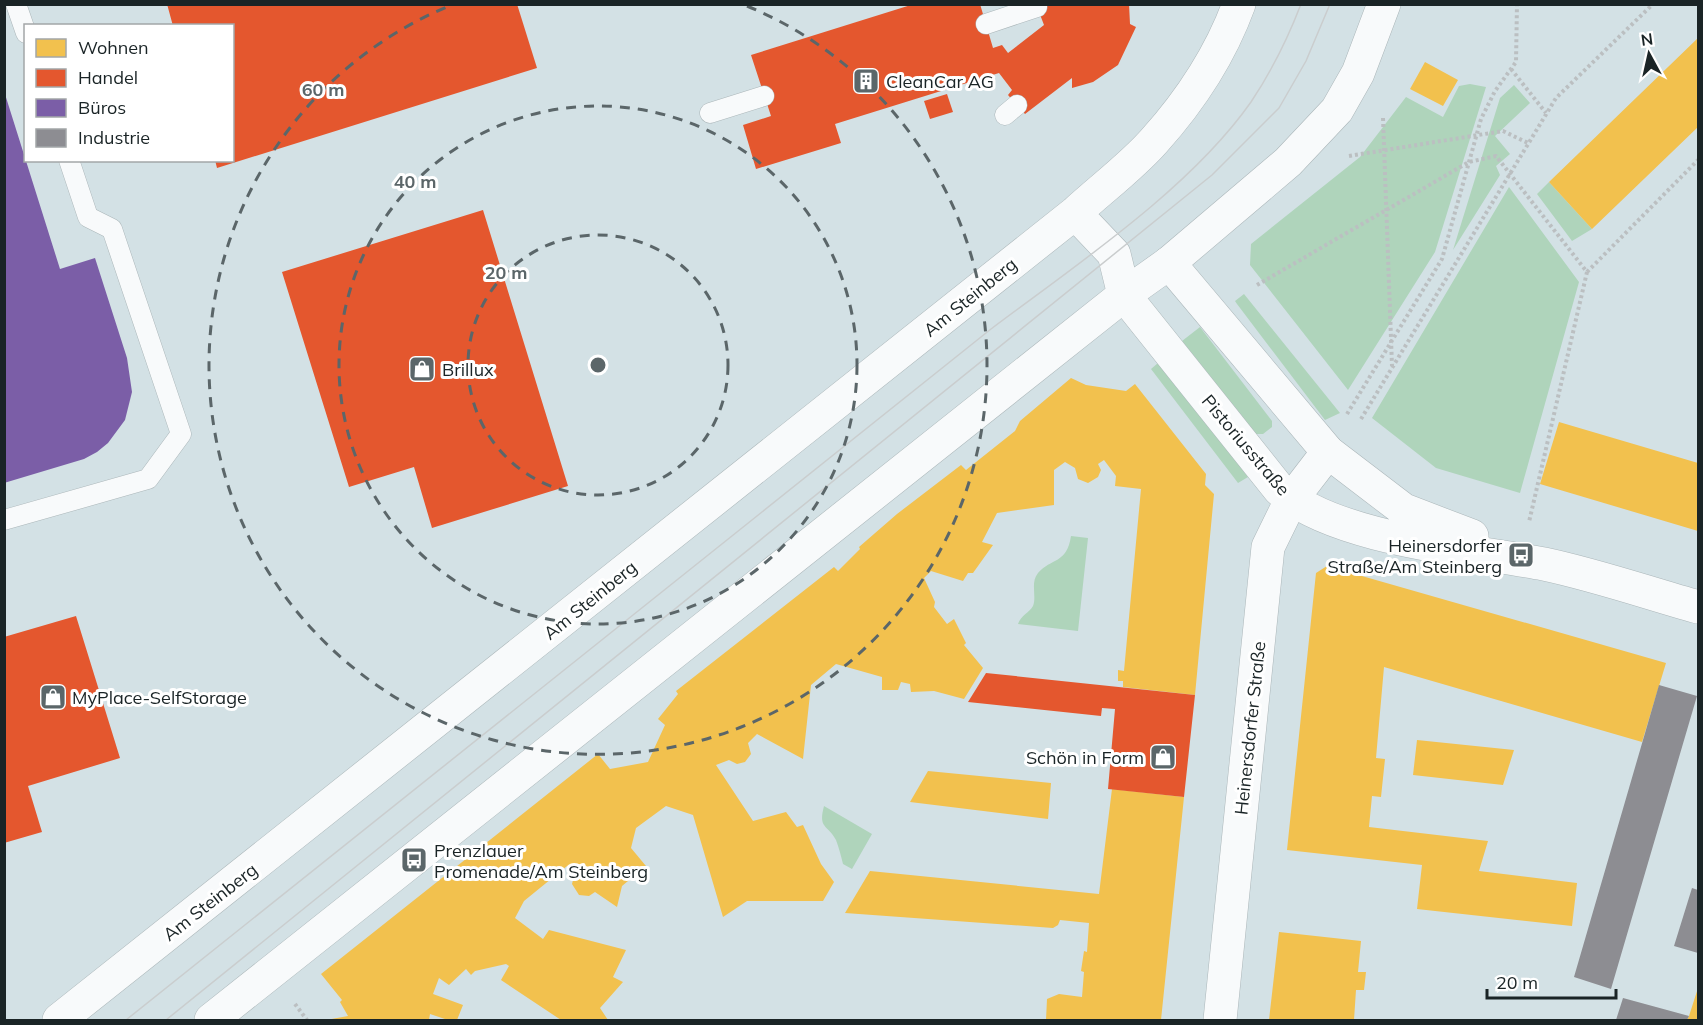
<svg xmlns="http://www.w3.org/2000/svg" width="1703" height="1025" viewBox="0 0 1703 1025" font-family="Mulish,sans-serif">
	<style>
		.green { fill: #afd4bb }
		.homes { fill: #f2c14e }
		.shops { fill: #e4572e }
		.offices { fill: #7b5ea7 }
		.industry { fill: #8d8d92 }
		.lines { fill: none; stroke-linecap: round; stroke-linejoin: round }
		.service-casing { stroke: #abb6b9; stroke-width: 21 }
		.minor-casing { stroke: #abb6b9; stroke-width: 34 }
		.tertiary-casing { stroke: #abb6b9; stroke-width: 34 }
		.secondary-casing { stroke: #abb6b9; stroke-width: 34 }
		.path { stroke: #bbbfc1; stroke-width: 4; stroke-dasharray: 3 3; stroke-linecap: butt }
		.service { stroke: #f8fafb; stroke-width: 20 }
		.minor { stroke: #f8fafb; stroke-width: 33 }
		.tertiary { stroke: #f8fafb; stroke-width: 33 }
		.secondary { stroke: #f8fafb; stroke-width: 33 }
		.tram { stroke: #cacdce; stroke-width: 1.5 }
		.ring { fill: none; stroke: #5b6669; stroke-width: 3; stroke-dasharray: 10 8 }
		.labels { text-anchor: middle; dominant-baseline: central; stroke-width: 6; stroke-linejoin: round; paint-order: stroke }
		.poi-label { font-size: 18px; fill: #1a2426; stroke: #fff; text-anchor: start }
		.street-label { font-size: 18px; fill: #1a2426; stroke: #fff }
		.centre { fill: #5b6669; stroke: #fff; stroke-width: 3 }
		.ring-label { font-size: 18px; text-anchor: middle; font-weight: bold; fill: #5b6669; stroke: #fff; stroke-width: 6; stroke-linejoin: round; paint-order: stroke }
	</style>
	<rect width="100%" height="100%" fill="#d3e1e5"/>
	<path class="green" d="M1470,84L1486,87L1435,252L1348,390L1250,265L1251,244L1360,157L1406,97L1443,117L1459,86Z
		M1514,85L1530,103L1495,136L1510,154L1496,166L1500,175L1453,250L1500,98Z
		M1549,182L1592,229L1572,241L1537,194Z
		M1509,187L1579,282L1520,493L1436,468L1372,418Z
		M1244,294L1340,413L1325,420L1237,304L1235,301Z
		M1200,327L1272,421V427L1263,434H1256L1182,341Z
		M1158,363L1171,375L1248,477L1238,483L1151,369Z
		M1071,536L1088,538L1078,631L1018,624C1021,615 1029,613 1033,606C1037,596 1030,583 1038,573C1051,558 1067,564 1071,536Z
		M824,806L872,834L852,869L843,864C841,856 839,848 836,840C827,824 818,829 824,806Z"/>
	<path class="homes" d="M1698,38V127L1592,229L1549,182Z
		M1425,62L1458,80L1443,106L1410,89Z
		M1071,378L1086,385L1126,391L1135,384L1206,474L1205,485L1214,494L1195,695L1123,687V681H1118V670L1124,671L1141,489L1115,486L1116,476L1104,460L1098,464L1101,470L1098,477L1088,483L1078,479L1075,468L1065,462L1054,470V505L997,513L982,542L993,545L973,573H968L963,581L931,571L924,578L935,602L934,607L947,624L954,619L966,643L964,645L983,668L964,699L934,691L911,692L910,684L901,682L898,690H882V677L836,664L811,685L803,759L757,734L748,743L751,754L745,762L737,764L729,760L716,765L753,821L786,812L797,827L803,825L821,864L834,882L823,901H747L723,917L693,815L666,806L636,828L631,848L646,866L622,886L617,907L595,892L589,896L579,895L572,884L574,876L567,866L524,901L515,918L543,939L549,930L626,950L613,977L623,982L600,1008L608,1020H561L501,980L509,966L506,964L475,971L471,975L466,969L449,985L439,978L433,994L463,1005L457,1020H448L430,1014L429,1020H326L348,1016L340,1002L342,1000L321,974L598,754L610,769L648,762L665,725L658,719L678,694L676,691L834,567L838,571L860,549L859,547L897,514L961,465L966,470L1015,431L1020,421Z
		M1559,422L1698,463V531L1540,484Z
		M1327,566L1666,663L1642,742L1384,667L1376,758L1385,759L1381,797L1372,796L1369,827L1488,841L1479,871L1577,883L1572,926L1417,909L1422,865L1287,850L1316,573Z
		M1417,740L1514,750L1503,785L1413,775Z
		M928,771L1051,783L1048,819L910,802Z
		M1112,789L1184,797L1161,1020H1046L1047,999L1059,994L1082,997L1084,972L1081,971L1084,951L1087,952L1089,923L1060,920L1058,925L1053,928L845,913L870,871L1099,894Z
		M1279,932L1361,941L1358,972H1366L1364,990H1356L1354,1020H1269Z
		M1698,988V1020H1687L1689,1016Z"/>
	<path class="shops" d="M167,4H517L537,68L217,168L215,160H232V26H173Z
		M914,4H980L993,48L1002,45L1008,53L1044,25L1036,4H1129L1130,24L1136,27L1118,65L1093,82L1072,88V78L1025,114L1008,95L1012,90L999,73L835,124L841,143L756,169L743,125L771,116L751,55Z
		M947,94L953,112L930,119L924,101Z
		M483,210L568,486L432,528L414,467L349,487L282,272Z
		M76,616L120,758L28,786L42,832L4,843V637Z
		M986,673L1195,695L1184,797L1108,789L1115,709L1102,708L1101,716L968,702Z"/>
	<path class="offices" d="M4,91L60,269L95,258L127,358L132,392L125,420L108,443L97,452L84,459L4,483Z"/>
	<path class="industry" d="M1659,685L1697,696L1611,989L1574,977Z
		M1692,888L1698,890V953L1674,946Z
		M1623,998L1689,1016L1687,1020H1616Z"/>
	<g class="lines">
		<defs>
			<path id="service" d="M16,4L26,33
				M986,24L1037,7
				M710,113L764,96
				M1005,115L1017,105
				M4,520L148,479L181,434L112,229L88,217L69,160"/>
			<path id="minor" d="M1220,1020L1268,547L1291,500L1328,452"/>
			<path id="tertiary" d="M1169,263L1328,452L1404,510L1472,536
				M1124,295L1279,489C1334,539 1471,550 1544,564C1596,575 1648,593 1698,607"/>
			<path id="secondary" d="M1075,213L1114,254L1124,295
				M59,1020L1075,213C1101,189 1131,167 1154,141C1190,101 1220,56 1239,4
				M211,1020L1124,295L1169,263L1288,162L1337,110L1358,73L1384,4"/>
		</defs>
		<use href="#service" class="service-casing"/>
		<use href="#minor" class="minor-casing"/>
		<use href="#tertiary" class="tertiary-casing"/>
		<use href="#secondary" class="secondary-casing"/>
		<path class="path" d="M1511,69L1546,113
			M1383,118L1392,366
			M1349,156L1503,131L1528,143
			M1587,272L1698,160
			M1257,285L1469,162L1496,156L1587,272L1529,522
			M1347,414L1442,259L1481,119L1495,91L1516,62L1517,4
			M1361,419L1556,98L1653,4
			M295,1004L307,1020"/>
		<use href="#service" class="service"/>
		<use href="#minor" class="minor"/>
		<use href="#tertiary" class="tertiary"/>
		<use href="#secondary" class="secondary"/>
		<path class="tram" d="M126,1020L991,329C1076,265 1190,189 1251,102C1271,72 1288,38 1301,4
			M166,1020L1212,175L1279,108L1306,61L1330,4"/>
	</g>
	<g class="ring">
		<circle cx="598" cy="365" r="130"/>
		<circle cx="598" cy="365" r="259"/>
		<path d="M747 6A389 389 0 1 1 449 6"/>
	</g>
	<defs>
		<symbol id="building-square" viewBox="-11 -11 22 22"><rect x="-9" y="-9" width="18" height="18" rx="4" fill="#5b6669" stroke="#fff"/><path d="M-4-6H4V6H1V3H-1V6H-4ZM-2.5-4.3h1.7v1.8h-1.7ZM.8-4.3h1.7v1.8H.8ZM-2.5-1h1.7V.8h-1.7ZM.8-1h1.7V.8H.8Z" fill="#fff"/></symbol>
		<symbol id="shop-square" viewBox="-11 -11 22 22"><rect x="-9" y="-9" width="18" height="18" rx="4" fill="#5b6669" stroke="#fff"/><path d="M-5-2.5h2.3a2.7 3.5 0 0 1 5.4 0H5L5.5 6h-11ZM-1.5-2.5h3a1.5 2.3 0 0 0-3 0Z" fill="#fff"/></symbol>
		<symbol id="bus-square" viewBox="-11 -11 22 22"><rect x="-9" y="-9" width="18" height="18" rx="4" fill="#5b6669" stroke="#fff"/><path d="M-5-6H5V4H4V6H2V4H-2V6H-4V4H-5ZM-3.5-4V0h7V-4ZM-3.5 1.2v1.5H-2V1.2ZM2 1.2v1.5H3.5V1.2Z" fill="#fff"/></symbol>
	</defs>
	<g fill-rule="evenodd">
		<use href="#building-square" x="851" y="66" width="30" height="30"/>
		<use href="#shop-square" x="407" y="354" width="30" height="30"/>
		<use href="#bus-square" x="1506" y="540" width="30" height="30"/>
		<use href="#shop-square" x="38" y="682" width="30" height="30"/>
		<use href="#shop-square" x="1148" y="742" width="30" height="30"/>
		<use href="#bus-square" x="399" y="845" width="30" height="30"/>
	</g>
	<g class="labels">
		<g class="poi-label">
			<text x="886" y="81">CleanCar AG</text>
			<text x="442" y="369">Brillux</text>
			<text x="1502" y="545" text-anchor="end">Heinersdorfer<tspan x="1502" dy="21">Straße/Am Steinberg</tspan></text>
			<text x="72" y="697">MyPlace-SelfStorage</text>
			<text x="1144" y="757" text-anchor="end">Schön in Form</text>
			<text x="434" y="850">Prenzlauer<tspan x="434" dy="21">Promenade/Am Steinberg</tspan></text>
		</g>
		<g class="street-label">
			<text transform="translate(970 297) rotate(-39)">Am Steinberg</text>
			<text transform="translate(1246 445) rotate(50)">Pistoriusstraße</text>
			<text transform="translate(590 600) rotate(-39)">Am Steinberg</text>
			<text transform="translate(1250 728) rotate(-84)">Heinersdorfer Straße</text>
			<text transform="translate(210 902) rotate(-38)">Am Steinberg</text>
		</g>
	</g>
	<circle cx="598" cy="365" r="9" class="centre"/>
	<g class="ring-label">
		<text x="323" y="96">60 m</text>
		<text x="415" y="188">40 m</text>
		<text x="506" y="279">20 m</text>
	</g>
	<rect width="1703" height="1025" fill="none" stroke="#1a2426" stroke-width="12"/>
	<rect x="24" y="24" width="210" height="138" fill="#ffffff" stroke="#a3a7a8" stroke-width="1.5"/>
	<rect x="36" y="39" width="30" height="18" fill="#f2c14e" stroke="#a3a7a8" stroke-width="1.5"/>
	<text x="78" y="54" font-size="18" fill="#1a2426">Wohnen</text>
	<rect x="36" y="69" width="30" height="18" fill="#e4572e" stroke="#a3a7a8" stroke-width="1.5"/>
	<text x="78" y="84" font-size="18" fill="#1a2426">Handel</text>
	<rect x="36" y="99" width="30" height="18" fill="#7b5ea7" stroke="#a3a7a8" stroke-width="1.5"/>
	<text x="78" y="114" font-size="18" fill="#1a2426">Büros</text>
	<rect x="36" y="129" width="30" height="18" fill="#8d8d92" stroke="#a3a7a8" stroke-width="1.5"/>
	<text x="78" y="144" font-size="18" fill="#1a2426">Industrie</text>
	<g transform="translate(1649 54) rotate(352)" stroke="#ffffff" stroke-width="4.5" paint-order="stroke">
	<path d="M0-4.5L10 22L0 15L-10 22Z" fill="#1a2426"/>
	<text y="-9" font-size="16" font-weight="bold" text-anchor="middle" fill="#1a2426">N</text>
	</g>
	<path d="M1487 989v9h129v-9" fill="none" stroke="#1a2426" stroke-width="3"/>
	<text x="1496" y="989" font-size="18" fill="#1a2426" stroke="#ffffff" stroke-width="4.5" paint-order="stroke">20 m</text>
</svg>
